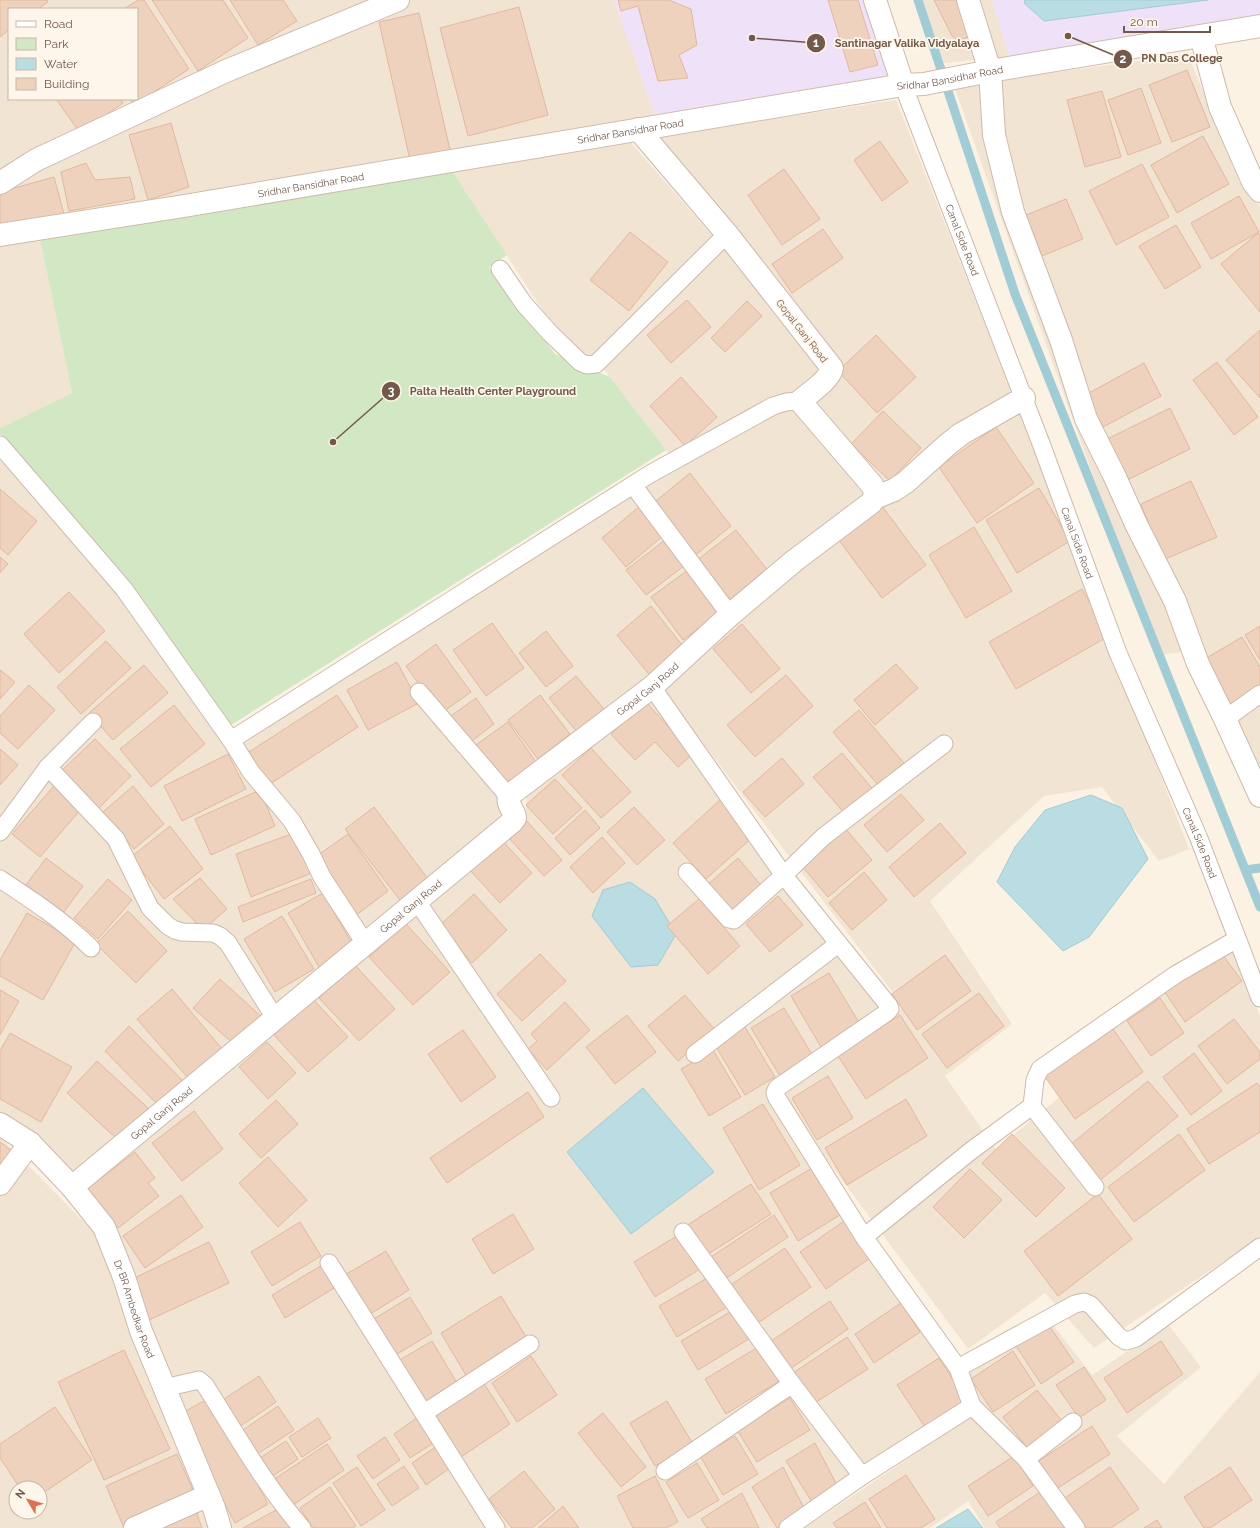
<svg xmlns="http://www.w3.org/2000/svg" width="1260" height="1528" viewBox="0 0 1260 1528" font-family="Raleway,sans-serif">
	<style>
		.residential { fill: #f2e4d3; fill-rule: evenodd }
		.education { fill: #efe1f7 }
		.green { fill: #d2e8c4 }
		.water { fill: #badde4; stroke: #a1ccd5 }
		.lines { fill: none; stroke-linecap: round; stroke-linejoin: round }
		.stream { stroke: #a1ccd5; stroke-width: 9 }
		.building { fill: #efd2bd; stroke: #e1b89f }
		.lane-casing { stroke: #ccbaab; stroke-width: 19 }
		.street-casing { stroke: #ccbaab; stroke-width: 24 }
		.secondary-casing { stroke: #d1bcac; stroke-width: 24 }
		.lane { stroke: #fff; stroke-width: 17 }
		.street { stroke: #fff; stroke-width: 22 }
		.secondary { stroke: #fff; stroke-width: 22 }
		.labels { text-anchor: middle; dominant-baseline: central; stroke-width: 3.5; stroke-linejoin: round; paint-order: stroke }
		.street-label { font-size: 10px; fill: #72594b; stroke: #fef6ea }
		.leader { fill: none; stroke: #72594b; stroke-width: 1.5 }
		.callout-dot { fill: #72594b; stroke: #fef6ea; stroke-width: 1.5 }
		.mark-label { font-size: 12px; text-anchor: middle; font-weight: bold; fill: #fff }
		.callout-label { font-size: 11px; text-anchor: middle; font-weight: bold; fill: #72594b; stroke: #fef6ea; stroke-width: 3.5; stroke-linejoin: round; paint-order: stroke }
	</style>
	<rect width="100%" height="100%" fill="#fbf2e4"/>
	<path class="residential" d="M0,0H614L656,118L0,237ZM9,9H137V99H9Z
		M922,0H992L1009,57L944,63Z
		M1188,54L1240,183L1260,207V772L1193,651L1157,655L955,89L1006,79Z
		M896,100L1015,400L1189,849L1159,861L1102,787L1044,796L930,901L1012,1024L945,1076L996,1149L1061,1096L1044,1074L1232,945L1260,1016V1237L1094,1348L1045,1293L968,1349L778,1094L904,1007L660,687L505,813L390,922L71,1176L16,1120L0,1112V457L117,593L233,751L633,490L678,466L600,364L561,339L452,171L626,137L825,365L782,400L849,468L813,403L831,365L658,137ZM867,490L869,492L778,575Z
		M39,234L72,393L0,428V241Z
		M651,691L888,1009L766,1091L973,1392L960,1370L1043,1312L1092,1375L1168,1324L1201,1367L1117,1436L1164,1484L1260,1372V1528H985L968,1501L930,1528H805L983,1408L980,1403L800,1528H225L77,1188L525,823L527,789Z
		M0,1137L93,1231L165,1397L214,1528H0ZM16,1488H40V1512H16Z"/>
	<path class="education" d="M614,0H865L888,77L656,118Z
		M992,0H1260V14L1009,57Z"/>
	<path class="green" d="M452,171L507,255L489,267L555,354L610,377L666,450L228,727L0,434V428L72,393L39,234Z"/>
	<path class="water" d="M1025,0H1208L1044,21L1024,3Z
		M1091,795L1122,808L1148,859L1089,937L1063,951L997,882L1015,847L1045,810Z
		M630,882L655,899L676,934L658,965L631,967L592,916L603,890Z
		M643,1088L714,1172L631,1234L567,1152Z
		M968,1509L983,1528H936Z"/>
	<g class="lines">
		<path class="stream" d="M918,0L1015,294L1260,907
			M1245,870L1260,868"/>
	</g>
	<path class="building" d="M0,0H47L48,2L38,9H9V30L0,37Z
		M138,0H144L189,69L134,105L130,99H137V9H124Z
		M152,0H223L248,38L198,71Z
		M230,0H283L297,21L258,45Z
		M618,0H669L691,9L697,45L679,55L688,78L658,81L638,6L621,11Z
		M828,0H858L878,65L850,72Z
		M934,0H959L971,36L958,41L952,36Z
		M519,7L548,115L468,136L440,28Z
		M419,13L450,150L410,160L379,22Z
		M1187,70L1210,127L1172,142L1149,85Z
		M1141,88L1161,143L1128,155L1108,100Z
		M1102,91L1121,157L1085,167L1067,100Z
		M56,99H120L123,103L80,133Z
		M171,123L189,187L148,200L129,135Z
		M1203,136L1229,184L1177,213L1151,165Z
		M880,141L908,182L882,201L854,160Z
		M86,163L95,180L130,177L135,199L69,211L61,172Z
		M1142,164L1169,217L1116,245L1089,191Z
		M784,169L820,219L782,245L748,195Z
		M54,177L64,214L0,232V192Z
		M1239,196L1259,232L1211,259L1191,223Z
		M1066,199L1083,239L1042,256L1026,215Z
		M1176,225L1201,267L1165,289L1139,246Z
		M823,229L843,258L792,293L772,264Z
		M630,232L668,262L629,311L590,280Z
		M1258,233L1260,236V312L1221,264Z
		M687,300L711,327L671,363L647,335Z
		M747,301L762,316L725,352L711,338Z
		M1260,330V398L1226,360Z
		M876,335L916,377L877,413L838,371Z
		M1217,362L1258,417L1234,435L1193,380Z
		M1144,363L1161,396L1103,427L1085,395Z
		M681,377L717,417L685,446L650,406Z
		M1170,408L1190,449L1121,483L1101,442Z
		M883,411L921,448L890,481L851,444Z
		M996,427L1034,483L977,523L939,467Z
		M690,473L731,526L693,557L651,505Z
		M1191,481L1217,537L1163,560L1141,504Z
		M1039,488L1070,541L1017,573L986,520Z
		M0,489L37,521L8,555L0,548Z
		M640,506L664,535L626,567L602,538Z
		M882,506L926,565L882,598L838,539Z
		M974,527L1012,591L966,618L929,555Z
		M736,530L773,577L733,609L696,561Z
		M669,537L689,562L646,595L626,570Z
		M0,557L8,564L0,573Z
		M692,567L724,609L683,640L651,597Z
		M1082,589L1109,636L1016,689L989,642Z
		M69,592L105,631L59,673L24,634Z
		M651,606L686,650L652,678L617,635Z
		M492,623L524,668L486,696L453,650Z
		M742,624L780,669L751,693L713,649Z
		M1260,626V660L1245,635Z
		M546,631L573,666L546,687L519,653Z
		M1242,637L1260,667V687L1230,705L1203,660Z
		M106,641L131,668L81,714L57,687Z
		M436,644L471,692L440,714L406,666Z
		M397,662L419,703L368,730L347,690Z
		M896,664L918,688L875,725L854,700Z
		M144,665L168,693L113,740L89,713Z
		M0,670L15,682L0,699Z
		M786,675L813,706L755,757L727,725Z
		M576,676L604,709L577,732L549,698Z
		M29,685L55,710L18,749L0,733V716Z
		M337,695L358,727L270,784L246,754Z
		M540,695L570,734L538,759L508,720Z
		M476,698L494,724L468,744L448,718Z
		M646,702L693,754L678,767L655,742L635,760L611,734Z
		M174,705L205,744L151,787L120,749Z
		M859,710L904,763L878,785L833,732Z
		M508,722L536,762L501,787L473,747Z
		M95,739L131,776L97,810L60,772Z
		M591,748L631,792L601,818L562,775Z
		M0,749L18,765L0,785Z
		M842,753L877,794L847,816L813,777Z
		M228,754L246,789L182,821L164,786Z
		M782,758L804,784L765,817L743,792Z
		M555,779L582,808L553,834L526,805Z
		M54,786L81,809L40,857L12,834Z
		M133,786L164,824L134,849L103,812Z
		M260,790L275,826L211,855L195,819Z
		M901,794L924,820L887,852L864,825Z
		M721,799L754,836L706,879L673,843Z
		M374,807L431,883L403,904L345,829Z
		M634,807L665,840L637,865L607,832Z
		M585,810L600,828L570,855L555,838Z
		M525,819L562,860L544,876L507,836Z
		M940,823L966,853L914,897L889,867Z
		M170,826L203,869L164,899L131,857Z
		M845,828L872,860L828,897L802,866Z
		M297,832L312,873L251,897L236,854Z
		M348,834L388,891L355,916L314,858Z
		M499,837L532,873L500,903L467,867Z
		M602,837L625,863L593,893L570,867Z
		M46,858L83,886L63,913L26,885Z
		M738,858L765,890L733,917L706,886Z
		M864,872L887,900L852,930L829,903Z
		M200,878L227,909L203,930L173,899Z
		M108,879L132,900L98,939L74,918Z
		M311,879L316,893L243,922L238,907Z
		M323,893L354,947L319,967L288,913Z
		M474,894L507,930L472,963L439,926Z
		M778,896L803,925L770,952L746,924Z
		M699,899L740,946L708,974L667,926Z
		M128,911L167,951L136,983L96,944Z
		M27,913L76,941L43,1000L0,976V960Z
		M282,916L314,969L275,992L244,939Z
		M406,924L450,972L413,1005L369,957Z
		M1220,951L1242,981L1185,1022L1164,991Z
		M540,954L566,981L522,1021L497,994Z
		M945,955L971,991L917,1030L892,994Z
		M355,965L395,1009L359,1041L319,998Z
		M829,973L860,1024L821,1047L791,996Z
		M220,979L265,1020L237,1047L193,1008Z
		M172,989L228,1056L194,1085L137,1019Z
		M0,990L19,1001L0,1035Z
		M979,993L1004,1026L947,1068L922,1034Z
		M685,995L715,1030L678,1061L648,1026Z
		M1160,998L1184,1033L1151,1056L1127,1021Z
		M313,999L348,1037L308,1072L274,1035Z
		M565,1002L590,1030L547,1070L528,1049L537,1041L531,1034Z
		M784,1008L813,1056L780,1076L751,1028Z
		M627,1015L656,1052L615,1084L586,1047Z
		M900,1015L928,1058L866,1099L838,1056Z
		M1234,1019L1260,1052V1059L1227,1084L1198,1046Z
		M129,1026L186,1084L161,1108L105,1051Z
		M1111,1026L1143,1072L1075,1119L1043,1074Z
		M745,1027L775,1077L745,1095L715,1045Z
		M463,1030L496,1077L461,1102L428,1054Z
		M10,1033L72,1067L41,1122L0,1099V1051Z
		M267,1042L296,1073L268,1099L239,1067Z
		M713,1050L741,1097L709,1116L681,1069Z
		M1194,1053L1222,1091L1191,1115L1163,1077Z
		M97,1061L148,1108L118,1140L67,1093Z
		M828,1076L853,1118L817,1140L792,1098Z
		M1148,1081L1178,1116L1099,1181L1070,1145Z
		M1257,1083L1260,1087V1132L1209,1164L1187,1129Z
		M528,1092L544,1117L447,1183L430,1158Z
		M906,1099L927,1136L847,1185L825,1148Z
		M276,1100L298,1124L261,1158L239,1134Z
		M763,1104L800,1165L759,1190L723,1128Z
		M194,1111L223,1149L182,1181L152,1143Z
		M1012,1134L1065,1188L1036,1217L982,1163Z
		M1179,1134L1205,1170L1134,1222L1108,1187Z
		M0,1142L15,1153L0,1173Z
		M135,1152L155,1178L148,1183L159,1196L118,1228L87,1189Z
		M268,1157L307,1200L278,1227L239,1183Z
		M812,1168L840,1215L798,1241L770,1193Z
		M970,1169L1002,1200L964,1238L933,1207Z
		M751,1184L771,1214L705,1256L686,1226Z
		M1098,1194L1132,1239L1058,1296L1024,1251Z
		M181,1195L203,1227L145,1268L123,1236Z
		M513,1214L534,1249L493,1274L472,1239Z
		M774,1215L788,1237L725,1279L711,1257Z
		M844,1221L870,1258L826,1289L800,1252Z
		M300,1222L321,1256L272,1286L251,1252Z
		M680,1234L700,1269L655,1297L634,1262Z
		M209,1242L229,1283L147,1321L128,1281Z
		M785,1248L811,1287L755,1325L729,1286Z
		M386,1251L409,1290L367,1316L343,1276Z
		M322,1265L336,1287L285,1318L272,1295Z
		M709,1277L727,1307L677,1337L659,1306Z
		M501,1296L528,1340L467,1377L441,1333Z
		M410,1297L432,1333L394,1356L372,1320Z
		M830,1301L848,1329L790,1369L771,1341Z
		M901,1303L920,1332L874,1363L855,1334Z
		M735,1309L752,1337L698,1370L681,1341Z
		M1048,1324L1074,1362L1041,1384L1016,1346Z
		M847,1337L868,1369L813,1404L793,1373Z
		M432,1341L460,1388L426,1408L398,1361Z
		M1161,1341L1183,1374L1127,1413L1104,1378Z
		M760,1346L781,1380L726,1414L705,1379Z
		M124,1350L170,1449L104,1480L58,1382Z
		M1013,1351L1035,1385L993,1412L971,1379Z
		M531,1356L557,1395L517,1422L492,1383Z
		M939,1358L967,1401L925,1427L897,1385Z
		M1084,1367L1106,1400L1079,1418L1056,1385Z
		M259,1376L276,1402L236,1429L218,1403Z
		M483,1382L510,1424L458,1459L430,1417Z
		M1037,1390L1062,1421L1028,1449L1003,1417Z
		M211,1397L268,1504L235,1523L178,1415Z
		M790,1398L810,1430L757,1462L737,1430Z
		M667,1401L693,1444L655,1466L630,1423Z
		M278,1406L294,1430L256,1455L240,1432Z
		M55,1407L92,1460L40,1495V1488H20L0,1458V1444Z
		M603,1413L646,1467L621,1487L578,1433Z
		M418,1417L435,1442L410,1458L394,1434Z
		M318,1418L331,1438L302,1457L289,1437Z
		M1092,1426L1110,1454L1055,1490L1037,1462Z
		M735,1436L758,1474L723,1495L700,1456Z
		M385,1437L400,1460L373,1479L357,1456Z
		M286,1441L298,1459L270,1478L257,1460Z
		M815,1443L838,1487L814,1505L786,1461Z
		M327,1444L344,1470L290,1507L273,1480Z
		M437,1446L450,1468L426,1485L412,1463Z
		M177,1454L196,1497L124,1528L106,1486Z
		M1014,1456L1033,1486L988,1516L968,1486Z
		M697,1463L719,1500L688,1518L666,1482Z
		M404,1466L419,1488L392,1506L377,1484Z
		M357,1467L385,1510L361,1526L333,1483Z
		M783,1467L805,1510L781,1528H777L752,1487Z
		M1110,1467L1139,1509L1111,1528H1081L1062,1500Z
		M1230,1467L1252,1500L1210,1528H1204L1184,1497Z
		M524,1471L555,1509L532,1528H512L489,1499Z
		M906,1475L935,1519L921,1528H887L869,1499Z
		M655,1476L678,1522L666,1528H633L617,1496Z
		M330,1487L356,1526L353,1528H313L300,1508Z
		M1046,1488L1072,1528H1000L996,1522Z
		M742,1493L759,1528H707L701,1519Z
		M865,1502L881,1528H837L833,1523Z
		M563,1506L579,1528H538Z
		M195,1508L202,1528H138Z
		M280,1508L290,1528H243Z
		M1157,1520L1162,1528H1144Z"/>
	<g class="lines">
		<defs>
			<g id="lane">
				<path id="s1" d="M903,85L1042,446L1118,653L1198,836L1260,998"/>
				<path d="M500,269L524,304L550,333L580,362L587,365L596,364L727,234"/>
				<path d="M0,445L124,589L231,740L251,772L292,821L311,854L322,877L365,943"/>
				<path d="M633,485L730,615"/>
				<path d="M652,687L785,877L889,1006L890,1009L886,1013L777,1088L775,1093L777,1098L864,1237L958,1368L972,1406L1026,1459L1076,1528"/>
				<path d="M419,692L509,797"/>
				<path d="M1225,719L1260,694"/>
				<path d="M231,740L650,474L773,406L786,402L800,401"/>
				<path d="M48,767L116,839L150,908L168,926L175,930L182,932L213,933L220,936L228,943L275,1018"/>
				<path d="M0,832L48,767L93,722"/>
				<path d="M687,872L729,919L734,920L784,875L823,837L944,744"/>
				<path d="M0,879C32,900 64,921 91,948"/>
				<path d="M416,900L551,1098"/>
				<path d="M695,1054L838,944"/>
				<path d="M1032,1106L1095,1187"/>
				<path d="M683,1232L792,1384L862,1476"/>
				<path d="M864,1237L972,1150L1032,1106L1035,1080L1040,1069L1175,975L1237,939"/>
				<path d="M329,1263L496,1528"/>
				<path d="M958,1368L1075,1304L1084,1302L1091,1305L1119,1337L1126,1341L1136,1338L1260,1247"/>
				<path d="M164,1388L199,1380L205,1385C236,1434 264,1484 302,1528"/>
				<path d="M424,1413L530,1344"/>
				<path d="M1026,1459L1073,1422"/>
				<path d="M665,1471L792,1384"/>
				<path d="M788,1528L862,1476L972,1406"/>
			</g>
			<g id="street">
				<path d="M875,0L903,85"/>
				<path d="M968,0L990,71L994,135L1013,212L1061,340L1086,419L1114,475L1137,526L1175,601L1198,664L1225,719L1260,796"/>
				<path d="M1201,36L1220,107L1253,182L1260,191"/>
				<path d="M0,183L36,160L226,71L398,0"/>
				<path d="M874,498L894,490L906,482L947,445L961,434L1024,398"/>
				<path id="s2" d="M0,1124L30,1143L72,1187L104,1227L124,1277L141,1331L214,1508L220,1528"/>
				<path d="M0,1184L30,1143"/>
				<path id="s3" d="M72,1187L512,822L515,818C514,808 504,803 511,794L652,687L730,615L794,561L871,503C876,496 876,493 872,485L800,401C809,393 830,380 832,368L727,234L638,129"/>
				<path d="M135,1528L209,1495"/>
			</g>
			<g id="secondary">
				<path id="s4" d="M0,235L184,206L903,85L924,84L990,71L1260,26"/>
			</g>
		</defs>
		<use href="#lane" class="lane-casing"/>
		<use href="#street" class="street-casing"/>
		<use href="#secondary" class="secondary-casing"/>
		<use href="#lane" class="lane"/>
		<use href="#street" class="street"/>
		<use href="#secondary" class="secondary"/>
	</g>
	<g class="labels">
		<g class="street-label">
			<text stroke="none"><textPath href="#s4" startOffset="963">Sridhar Bansidhar Road</textPath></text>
			<text stroke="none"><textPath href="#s4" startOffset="639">Sridhar Bansidhar Road</textPath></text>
			<text stroke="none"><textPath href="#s4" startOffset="315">Sridhar Bansidhar Road</textPath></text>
			<text stroke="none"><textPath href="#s1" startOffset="166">Canal Side Road</textPath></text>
			<text transform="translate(802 331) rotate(52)">Gopal Ganj Road</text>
			<text stroke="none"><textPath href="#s1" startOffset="490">Canal Side Road</textPath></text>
			<text stroke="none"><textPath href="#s3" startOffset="775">Gopal Ganj Road</textPath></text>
			<text stroke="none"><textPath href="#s1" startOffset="814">Canal Side Road</textPath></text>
			<text stroke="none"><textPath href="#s3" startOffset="440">Gopal Ganj Road</textPath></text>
			<text stroke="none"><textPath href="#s3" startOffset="116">Gopal Ganj Road</textPath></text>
			<text stroke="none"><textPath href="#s2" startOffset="235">Dr BR Ambedkar Road</textPath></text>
		</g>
	</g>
	<path class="leader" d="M752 38L816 43M1068 36L1123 59M333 442L391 391"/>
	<g class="callout-dot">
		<circle cx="752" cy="38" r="4"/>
		<circle cx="1068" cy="36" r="4"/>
		<circle cx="333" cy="442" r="4"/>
		<circle cx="816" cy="43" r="10"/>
		<circle cx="1123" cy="59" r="10"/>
		<circle cx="391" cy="391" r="10"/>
	</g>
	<g class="mark-label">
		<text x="816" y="47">1</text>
		<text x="1123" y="63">2</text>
		<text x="391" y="395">3</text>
	</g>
	<g class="callout-label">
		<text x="907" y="47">Santinagar Valika Vidyalaya</text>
		<text x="1182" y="62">PN Das College</text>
		<text x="493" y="395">Palta Health Center Playground</text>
	</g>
	<rect x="8" y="8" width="130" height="92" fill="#fef6ea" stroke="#c6b7aa"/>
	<rect x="16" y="21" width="20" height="6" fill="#ffffff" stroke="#c6b7aa"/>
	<text x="44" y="28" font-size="12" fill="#72594b">Road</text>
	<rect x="16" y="38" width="20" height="12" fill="#d2e8c4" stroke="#c6b7aa"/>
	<text x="44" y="48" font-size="12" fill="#72594b">Park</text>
	<rect x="16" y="58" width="20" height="12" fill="#badde4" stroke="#c6b7aa"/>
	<text x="44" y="68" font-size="12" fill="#72594b">Water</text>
	<rect x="16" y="78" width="20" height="12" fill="#efd2bd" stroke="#c6b7aa"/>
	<text x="44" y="88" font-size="12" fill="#72594b">Building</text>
	<g transform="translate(28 1500) rotate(308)"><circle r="19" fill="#fef6ea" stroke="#c6b7aa"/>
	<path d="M0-3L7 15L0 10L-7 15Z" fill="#df714f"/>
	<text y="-6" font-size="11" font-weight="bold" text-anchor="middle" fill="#72594b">N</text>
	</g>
	<path d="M1124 26v6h86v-6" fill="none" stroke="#72594b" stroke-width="2"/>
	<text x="1130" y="26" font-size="12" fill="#72594b" stroke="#fef6ea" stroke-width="3" paint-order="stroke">20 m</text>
</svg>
